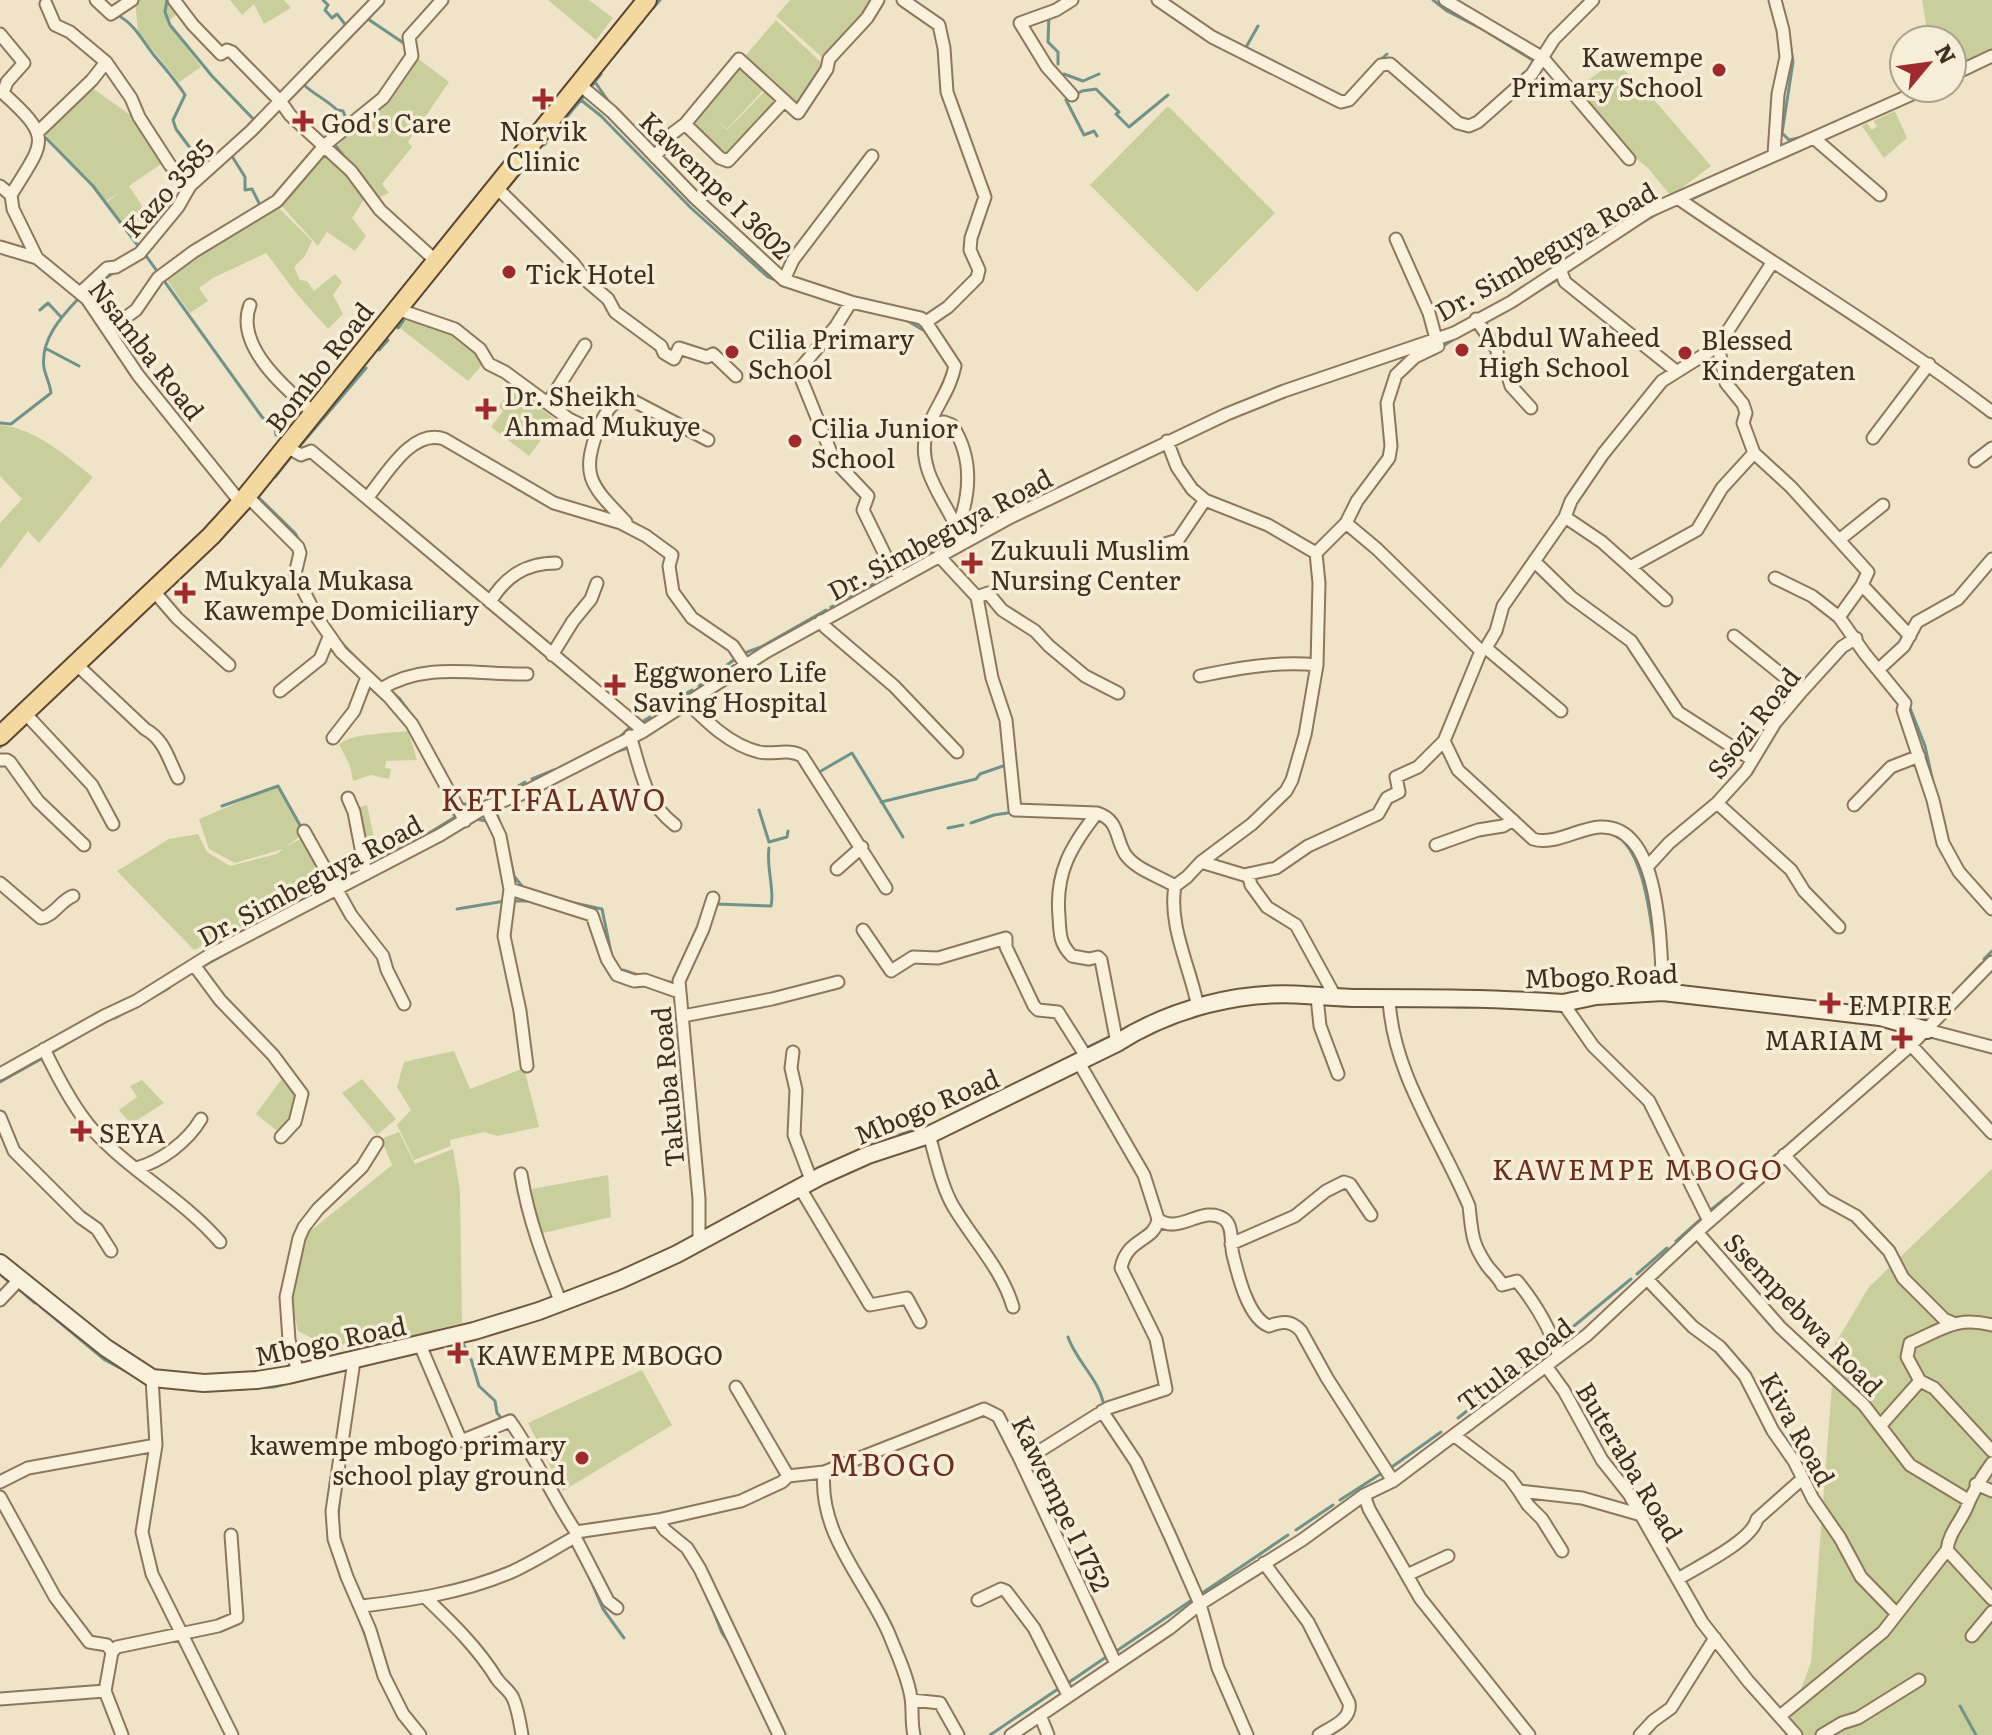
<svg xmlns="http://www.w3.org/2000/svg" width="1992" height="1735" viewBox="0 0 1992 1735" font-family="Literata,serif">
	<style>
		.green { fill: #c9cf9b }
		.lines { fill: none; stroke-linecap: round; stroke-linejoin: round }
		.stream { stroke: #6f938a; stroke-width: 3 }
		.street-casing { stroke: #8d765c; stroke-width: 15 }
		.secondary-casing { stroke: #6f573f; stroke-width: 20 }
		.primary-casing { stroke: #5b4430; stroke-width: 22 }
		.street { stroke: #faf1dc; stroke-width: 11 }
		.secondary { stroke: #faf1dc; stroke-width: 16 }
		.primary { stroke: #f3d9a0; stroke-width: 18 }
		.poi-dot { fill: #9e2a2b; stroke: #f7eed8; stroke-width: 3 }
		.labels { text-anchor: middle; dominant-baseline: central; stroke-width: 7; stroke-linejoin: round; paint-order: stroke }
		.poi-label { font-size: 26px; fill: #3d2e20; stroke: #f7eed8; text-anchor: start }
		.street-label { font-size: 26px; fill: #3d2e20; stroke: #f7eed8 }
		.neighbourhood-label { font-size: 28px; letter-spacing: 2px; fill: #6b2e1e; stroke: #f7eed8 }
		.quarter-label { font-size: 30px; letter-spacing: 2px; fill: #6b2e1e; stroke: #f7eed8 }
	</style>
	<rect width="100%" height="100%" fill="#f0e4c8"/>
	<path class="green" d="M135,0H171L181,11L167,22L201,67L179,82L138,32Z
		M230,0H284L291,8L264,24L254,4L242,15Z
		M548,0H589L613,18L596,40Z
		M790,0H875L824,59L776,16Z
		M1922,0H1992V52L1961,66L1952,40H1937L1934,34L1928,36Z
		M776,20L826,67L797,106L746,55Z
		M416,57L449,82L408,142L412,147L382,184L389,193L374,200L335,149L347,135L374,113Z
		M1615,62L1643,87L1711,166L1671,196L1647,167L1626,151L1574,89Z
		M741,64L766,87L727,129L716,120L727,130L767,89L781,103L728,158L690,121Z
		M91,87L140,122L164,162L129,186L146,212L143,214L145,217L126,228L107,202L120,192L106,201L44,133Z
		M1168,106L1275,213L1197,292L1090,185Z
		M1895,111L1907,138L1884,158L1862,126L1867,123L1872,130L1877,126L1873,121Z
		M324,149L366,196L352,218L366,236L355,251L327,232L318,246L279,203Z
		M277,206L312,241L305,256L294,267L300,280L307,281L314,291L335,274L342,282L333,295L343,314L328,329L296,293L266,253L213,278L199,288L208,301L190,313L164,276Z
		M408,319C438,318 467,340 483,364L468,381L400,328Z
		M513,387L556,420L529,456L491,427L503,411L498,407Z
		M0,425C35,428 66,456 93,477L39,543L28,531L0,569V523L22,499L0,476Z
		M408,731L417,760L386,761L385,768L391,769L389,779L371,775L353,781L350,766L339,744C357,732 387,734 408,731Z
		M279,785L303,834L286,847L302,838L328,881L265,916L194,950L117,871L169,839L198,834L207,852L230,866L277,854L283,849L235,863L209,849L199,819Z
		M367,805L375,842L407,834L408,845L368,862L354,809Z
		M454,1051L470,1089L524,1068L539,1127L497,1136L484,1132L450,1140L451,1146L414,1160L397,1125L411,1110L397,1087L404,1062Z
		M283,1077L301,1094L294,1119L280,1133L256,1114Z
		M362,1079L396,1119L377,1135L342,1093Z
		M142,1080L164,1103L131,1124L119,1110L137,1097L130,1086Z
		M399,1132L415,1164L453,1149L460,1190L462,1323L399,1339L327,1346L298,1331L292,1305L303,1237L392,1165L381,1139Z
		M1992,1169V1735H1784L1811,1662L1835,1344L1869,1287Z
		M608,1175L611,1217L539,1234L532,1189Z
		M642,1370L672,1425L563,1491L528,1423Z"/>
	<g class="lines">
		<path class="stream" d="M167,0L165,12L170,25L212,76L256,122
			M323,0L328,5L325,10L332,18L337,14L348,28
			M1433,0L1447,11L1484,30L1534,61
			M653,8L660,0
			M1049,14L1048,42L1058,52V64
			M117,15C134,23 142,40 153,54C165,69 174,78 185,95L173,120L176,129L205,168
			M368,19L405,44
			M642,22L643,19
			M1788,31L1793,62L1782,133L1789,140L1803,137
			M624,44L636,29
			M1245,49L1258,26
			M1369,70L1387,54
			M1064,74L1083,81L1099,74
			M595,82L611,105
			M304,85C315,95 327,100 337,110L343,111L347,121
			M589,89L601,74
			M581,100L601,116L691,208L768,277L795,289
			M286,102L367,19
			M1097,136L1094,131L1084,135L1066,100L1082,91L1096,89L1119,112L1116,114L1129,127L1168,95
			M46,138L93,186L139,247
			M549,138L585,95
			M337,141L335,145L345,158
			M544,145L546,143
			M230,153L245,177V190L252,189L260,205
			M506,190L525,167
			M1690,200L1733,180
			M1706,224L1766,264
			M473,230L499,198
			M1629,230L1660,212
			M144,253L262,417L275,428L276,435
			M43,257L59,269
			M1775,257L1796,270
			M1567,272L1576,265
			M101,281L115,272
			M1815,283L1832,294
			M1539,290L1557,280
			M40,310L48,303L61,317
			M1849,318L1899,352
			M906,320L923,330
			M398,328L404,320
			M1443,346L1456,338
			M45,348L79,366
			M379,350L388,340
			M137,383L157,407
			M0,423L11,424L51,393C50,384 46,377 44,368C40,340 61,317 78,299L82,300
			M189,448L220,485
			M302,450L299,447L366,368
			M275,477L290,458
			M258,497L295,533L301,544
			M257,498L270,482
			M1800,504L1827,534
			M966,533L1006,514
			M938,548L957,538
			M900,569L932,551
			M868,587L893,573
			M838,603L864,590
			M831,607L833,606
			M338,639L355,657
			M742,654L761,647L826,610
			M699,686L735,659
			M390,690L399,698L413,717
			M670,703L692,690
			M1908,703L1925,746L1934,787
			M654,714L664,707
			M640,723L650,717
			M0,747L6,742
			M615,752L631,747
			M588,753L620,737L629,728
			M576,760L581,757
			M559,768L569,763
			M821,771L852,753L903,837
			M1299,775L1303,759
			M532,779L554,770
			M515,788L525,782
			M492,799L509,792
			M881,802L976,779L980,774L1003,766
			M462,804H482
			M222,806L278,786L301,827
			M759,810L769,842L787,837L788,831
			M476,819L486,821L489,826
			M500,823L496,811L506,806
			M971,823L994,815L1014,812
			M948,828L963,825
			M1623,841C1646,864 1651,924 1656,956
			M413,843L455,817L442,789
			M508,849L514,876L524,889
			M369,865L406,846
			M340,879L357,871
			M513,901H532
			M565,901L602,909L612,957
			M298,903L329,884
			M716,904L771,906C775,891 766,867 769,848
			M457,909L505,901
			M370,930L382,947
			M1984,959L1992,951
			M202,967L230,951
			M623,970L638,975
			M657,979L677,984
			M1966,980L1981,964
			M175,983L194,971
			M1653,987L1657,971
			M1660,1000L1724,1007
			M1945,1001L1956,992
			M141,1004L169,988
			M1456,1007H1477
			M115,1018L131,1009
			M1918,1020L1926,1019L1944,1002
			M90,1030L111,1019
			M1084,1049L1113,1035
			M51,1053L81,1035
			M1038,1073L1077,1053
			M0,1082L41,1059L45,1063
			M1826,1112L1859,1083
			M899,1135L934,1124
			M1782,1150L1793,1141
			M1751,1175L1776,1155
			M1734,1192L1745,1181
			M1712,1209L1727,1197
			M1676,1241L1703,1217
			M0,1274L10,1283
			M1637,1274L1667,1248
			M20,1290L35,1303
			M40,1306L105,1360L137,1377
			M1068,1337C1077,1363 1100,1379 1104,1407
			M461,1340L471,1359L479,1386L495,1401L497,1413L502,1419
			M1557,1340L1631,1279
			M1528,1364L1551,1345
			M203,1391L274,1387L334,1372
			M1458,1418L1522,1368
			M532,1467L548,1495
			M1389,1469L1441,1432
			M1340,1500L1382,1473
			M327,1518L329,1538
			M338,1519L340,1491
			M1296,1530L1333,1505
			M333,1553L340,1572
			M585,1567L603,1609L624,1638
			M710,1603L722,1633L731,1646
			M361,1624L371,1651
			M1115,1652L1288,1535
			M1213,1670L1223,1692
			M379,1677L395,1710
			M1065,1685L1109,1655
			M1960,1706L1976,1735
			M1232,1714L1241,1735
			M990,1735L1058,1689"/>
		<defs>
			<path id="street" d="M96,0L111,14L132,0
				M174,0L193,25L221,54L227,50L232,52L281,102L290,115L351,171L380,210L436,261
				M903,0L939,25L944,48L947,92L985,197L971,238L970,250L979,270L977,278L948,307L926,322
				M1158,0L1212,37L1341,102L1349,100L1381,65L1390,64L1458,123L1469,126L1478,122L1532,74L1554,39L1593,0
				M1445,0L1543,58L1629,159
				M46,4L55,25L70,32L106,62L131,98L139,117L170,165L190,186
				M0,34L24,63L7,82L3,93C54,139 44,141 11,195
				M1952,75L1992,56
				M580,85L612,112L695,198L784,280L851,302L921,318L926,322
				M1072,95L1047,67L1020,23L1056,10L1072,0
				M685,124L739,59L798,113L827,69L829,59L867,18L878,0
				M38,132L92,80L106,62
				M1815,139L1880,195
				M1774,154L1778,94L1786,57L1783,30L1775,0
				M655,157L673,133L685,124L720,158L728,161L784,101
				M0,186L11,195
				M497,188L573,263L587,281L608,299L615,312L661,346L664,353L674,359L679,348L707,357L713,354L736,376
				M11,195L13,209L37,258
				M1679,199C1783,271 1892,335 1992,412
				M0,247L37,258L87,299L138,375L241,503
				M1560,269L1565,282L1676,371
				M784,280L793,260L872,156
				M80,293L107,268L116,267L140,253L178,207L190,186L251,131L378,0
				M851,302L836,326L798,371L834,460L868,496L863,510L890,565L901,577
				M250,305C234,346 287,390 314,413
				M397,309L455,329L480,349L489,364L505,372L569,419L581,425L599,426C606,412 612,400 628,398L708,440
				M1476,319L1497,350L1498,362L1506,370L1511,386L1531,408
				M926,322L955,366C950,391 935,407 927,430C914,472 951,506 963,542
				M108,330L136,310L158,278L193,252L277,201L325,145L383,98L412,56L409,37L442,0
				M1718,346L1726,383L1743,404L1746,413L1743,423L1754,453L1791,487L1868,572L1862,585L1839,617
				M548,403L585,345
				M930,424L944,422L952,425C973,457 971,492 958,527
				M599,426C580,477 590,484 626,522
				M1873,438L1929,364
				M1167,441L1177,467L1192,489L1205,500L1268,525L1316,553
				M287,447L301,455L311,451L644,731
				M1975,461L1992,448
				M247,496L298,547L300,553L295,574L318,619L341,652L389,697L412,724L465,821
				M368,497C386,475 412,428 444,439L554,503L621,523L646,536L672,555L669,566L673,592L692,618L733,646L745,664
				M1565,517L1602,542L1630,567L1697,530L1722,488L1754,453
				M1346,523L1357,501L1389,458L1391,446L1387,403L1396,375L1415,357L1438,346L1429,313L1396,239
				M1839,540L1883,505
				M1316,553L1346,523L1377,549L1481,651
				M1130,555L1178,540L1205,500
				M939,556L977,597L992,678L1006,720L1015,810L1097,813C1119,820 1115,837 1125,854C1136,870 1159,876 1175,886
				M1534,561L1571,597L1631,641L1678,712L1751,759
				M1630,567L1666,600
				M1775,578L1812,596L1839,617L1865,654L1905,703L1903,710L1933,800L1943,843L1959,872L1992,909
				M1862,585L1910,636
				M152,589L177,618L229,665
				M977,597L988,593L1002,610L1035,631L1049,646L1085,676L1118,693
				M490,602C505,577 525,563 556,563
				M821,621L825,627L894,686L957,752
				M1734,636L1802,691
				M1486,648L1561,711
				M552,655L573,621L591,599L597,583
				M75,663L145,729C165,740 168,759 178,778
				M1879,669L1904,646L1917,622L1958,599L1992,559
				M1200,676C1239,668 1277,661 1317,665
				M381,689C426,661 477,675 527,674
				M280,691L320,659L329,637
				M687,702C707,722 730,745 759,752C774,755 789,748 802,756L886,888
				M24,712L92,785L113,824
				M630,736C642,772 643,800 675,825
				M333,738L354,711L367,677
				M0,760H7L10,762L38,801L84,845
				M348,798L354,812L366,874
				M1717,803L1791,870L1804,891L1839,927
				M1854,805L1891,767L1919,756
				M486,807L500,836L510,889L592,915L607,959L617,975L634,981L645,980L679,992
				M1097,813C1071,846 1055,873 1059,916C1060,933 1059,943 1072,956L1089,959L1098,957L1101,960L1117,1043
				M304,831L351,915L383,956L387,970L404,1004
				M1436,845L1478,830L1503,826L1513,820
				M1201,862L1244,875L1276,868L1308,846L1378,814L1387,798L1399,792L1396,777L1418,767L1444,741
				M1648,866L1669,843L1717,803L1746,771L1775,723L1802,691L1842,647L1856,638
				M837,869L862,847
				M1248,874L1251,885L1267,907L1296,925L1336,998
				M0,883L41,918C54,916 60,901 73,896
				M510,889L504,936L520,1011L527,1066
				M863,930L891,971L913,957L938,958L1006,938V947L1034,1006L1038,1010L1058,1012L1087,1058
				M194,965L220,1000L273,1055L302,1094L295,1122L281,1137
				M1663,992C1660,950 1663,824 1600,827C1579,828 1553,846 1533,839L1458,770L1444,741L1481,651L1486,648L1496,631L1503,606L1565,517L1571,501L1603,454L1662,381L1718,346L1772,263
				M1317,997L1320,1026L1338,1074
				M1389,998C1392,1073 1441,1139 1469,1206C1472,1231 1471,1242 1486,1264C1491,1272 1498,1276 1502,1285L1517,1281C1536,1304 1550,1328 1559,1356
				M1563,1003L1593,1046L1649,1101L1709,1221
				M1198,1007C1190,967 1168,925 1175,886L1187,877L1201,862L1252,824L1286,791L1292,780L1305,735L1317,665L1319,583L1316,553
				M683,1016L772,999L838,982
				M1927,1030L1992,1047
				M1911,1045L1992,1133
				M44,1049C56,1074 75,1110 93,1130C131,1172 183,1199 220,1242
				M793,1052L791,1068L796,1090L794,1135L812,1182
				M1078,1061L1144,1175L1158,1219
				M0,1074L104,1016L136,1001L208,956L440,835L486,807L519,795L644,731L766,652L1011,517L1227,414L1284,391L1454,333L1511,302L1649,211L1926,88
				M0,1117L14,1151L80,1217L97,1229L111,1251
				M929,1135C936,1158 941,1185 953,1206C973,1240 1002,1269 1013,1307
				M1784,1155L1825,1199L1856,1216L1889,1251L1903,1278L1944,1319L1953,1323
				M136,1168C161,1162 188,1141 201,1119
				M521,1174C528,1219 544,1260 561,1303
				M800,1188L870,1305L907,1298L920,1322
				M1158,1219C1178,1236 1203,1204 1224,1219C1234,1226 1230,1244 1233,1255C1238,1275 1248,1318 1269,1326C1282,1321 1291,1320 1301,1331L1327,1378L1393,1481
				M1697,1232L1780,1327L1864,1405L1910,1465L1968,1500
				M699,1242V1199L679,981L703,929L713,898
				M1231,1244L1295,1216L1326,1191L1344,1182L1350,1184L1371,1215
				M1647,1279L1693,1327L1720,1347L1745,1376L1773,1431L1794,1461L1813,1499L1840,1538L1861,1577L1896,1613
				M0,1300L19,1280
				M420,1345L461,1441L510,1421C535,1456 552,1496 576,1532L575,1537L608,1601L617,1608
				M354,1361L332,1511L334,1539L347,1577L370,1630L384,1676L403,1714L420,1735
				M1546,1366L1564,1391L1602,1460L1629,1494L1702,1622L1748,1681L1796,1735
				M298,1372L289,1340L286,1297L299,1238L304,1227L318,1209L362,1167L377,1143
				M152,1378L156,1445L142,1532L152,1574L232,1735
				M1920,1381L1907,1357L1910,1343C1943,1329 1956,1316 1992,1325
				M1920,1381L1934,1388L1992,1451
				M736,1387L788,1476
				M1102,1411L1136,1462L1171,1538L1200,1604L1218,1668L1247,1735
				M1880,1426L1920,1381
				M1455,1436L1509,1477L1519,1491L1582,1498L1638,1514
				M1020,1459L1030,1457L1108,1408L1166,1389L1156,1339L1121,1268C1127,1237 1155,1242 1158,1219
				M824,1472C818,1534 866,1581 889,1634C897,1654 908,1677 911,1698C913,1711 911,1723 914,1735
				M0,1482L28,1468L156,1445
				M1976,1484L1992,1491
				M1519,1491L1528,1505L1542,1519L1562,1551
				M1364,1495L1369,1509L1420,1598L1529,1735
				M0,1497L55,1597L89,1642L107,1645L112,1652
				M658,1520L665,1530L687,1548L700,1569L779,1735
				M576,1532L658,1520L741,1501L782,1482L788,1476L824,1472L984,1409L998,1416L1020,1459L1116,1664
				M1947,1550L1992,1599
				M1264,1563L1308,1622L1349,1703C1352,1720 1331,1727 1319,1735
				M1407,1575L1448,1556
				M1678,1579C1697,1567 1752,1541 1757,1519L1802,1479
				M426,1598C453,1624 478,1648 497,1679C502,1686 509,1690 513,1698C518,1709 520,1723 522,1735
				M978,1600L1001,1589L1006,1591L1034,1628L1068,1695
				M362,1606C412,1600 461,1593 509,1573C532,1563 553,1549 575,1537
				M1972,1636L1992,1612
				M0,1699L105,1691
				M912,1700L940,1703L958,1735
				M1040,1715L1048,1735
				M1780,1716L1883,1632L1947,1550C1949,1533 1959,1524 1966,1509C1973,1491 1981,1478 1992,1463
				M122,1735L105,1691L112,1652L117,1647L218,1626L237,1618L231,1535
				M1011,1735L1170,1628L1200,1604L1302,1540L1364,1495L1393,1481L1587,1335L1697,1232L1911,1045L1992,962
				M1640,1735L1653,1721L1671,1708L1715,1638
				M1822,1735L1842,1723L1858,1718L1919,1680"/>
			<path id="secondary" d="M0,1263L106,1348L152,1378L204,1383L257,1380L288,1375L474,1331L539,1311L620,1280L677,1254L821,1176L868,1155L929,1135L1117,1043C1170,1009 1241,990 1305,995C1323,996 1341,998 1360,998C1427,998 1496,998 1563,1003L1596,996L1663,992L1880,1017L1927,1030"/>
			<path id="primary" d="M0,736L211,536L241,503L647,0"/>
		</defs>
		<use href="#street" class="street-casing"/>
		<use href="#secondary" class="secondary-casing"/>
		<use href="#primary" class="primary-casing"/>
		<use href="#street" class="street"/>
		<use href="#secondary" class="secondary"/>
		<use href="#primary" class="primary"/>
	</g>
	<g class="poi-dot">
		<circle cx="1719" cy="70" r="8"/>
		<path d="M539 87h8v8h8v8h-8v8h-8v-8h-8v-8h8z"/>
		<path d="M299 109h8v8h8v8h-8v8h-8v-8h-8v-8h8z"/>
		<circle cx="509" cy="272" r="8"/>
		<circle cx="1462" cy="350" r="8"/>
		<circle cx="732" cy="352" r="8"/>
		<circle cx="1685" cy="353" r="8"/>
		<path d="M482 397h8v8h8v8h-8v8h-8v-8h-8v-8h8z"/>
		<circle cx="795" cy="441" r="8"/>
		<path d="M968 551h8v8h8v8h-8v8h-8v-8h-8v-8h8z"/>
		<path d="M181 581h8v8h8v8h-8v8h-8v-8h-8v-8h8z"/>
		<path d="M611 673h8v8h8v8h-8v8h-8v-8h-8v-8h8z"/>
		<path d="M1826 991h8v8h8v8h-8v8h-8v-8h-8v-8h8z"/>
		<path d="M1898 1026h8v8h8v8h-8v8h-8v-8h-8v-8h8z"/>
		<path d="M77 1119h8v8h8v8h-8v8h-8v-8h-8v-8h8z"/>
		<path d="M454 1341h8v8h8v8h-8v8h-8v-8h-8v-8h8z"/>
		<circle cx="582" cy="1458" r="8"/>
	</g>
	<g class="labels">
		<g class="poi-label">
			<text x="1703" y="55" text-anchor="end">Kawempe<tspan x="1703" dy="30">Primary School</tspan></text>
			<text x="321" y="121">God's Care</text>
			<text x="543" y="129" text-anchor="middle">Norvik<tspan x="543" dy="30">Clinic</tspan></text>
			<text x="525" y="272">Tick Hotel</text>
			<text x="1478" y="335">Abdul Waheed<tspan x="1478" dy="30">High School</tspan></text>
			<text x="748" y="337">Cilia Primary<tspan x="748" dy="30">School</tspan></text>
			<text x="1701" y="338">Blessed<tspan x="1701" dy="30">Kindergaten</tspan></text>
			<text x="504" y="394">Dr. Sheikh<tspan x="504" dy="30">Ahmad Mukuye</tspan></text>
			<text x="811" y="426">Cilia Junior<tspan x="811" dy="30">School</tspan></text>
			<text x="990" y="548">Zukuuli Muslim<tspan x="990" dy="30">Nursing Center</tspan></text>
			<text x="203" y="578">Mukyala Mukasa<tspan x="203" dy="30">Kawempe Domiciliary</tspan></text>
			<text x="633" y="670">Eggwonero Life<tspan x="633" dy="30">Saving Hospital</tspan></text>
			<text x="1848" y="1003">EMPIRE</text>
			<text x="1884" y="1038" text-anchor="end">MARIAM</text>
			<text x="99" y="1131">SEYA</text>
			<text x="476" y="1353">KAWEMPE MBOGO</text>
			<text x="566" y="1443" text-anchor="end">kawempe mbogo primary<tspan x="566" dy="30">school play ground</tspan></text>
		</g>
		<g class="street-label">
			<text transform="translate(717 184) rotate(44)">Kawempe I 3602</text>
			<text transform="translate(167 187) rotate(-48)">Kazo 3585</text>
			<text transform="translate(1545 250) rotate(-30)">Dr. Simbeguya Road</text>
			<text transform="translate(148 349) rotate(52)">Nsamba Road</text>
			<text transform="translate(318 366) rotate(-52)">Bombo Road</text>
			<text transform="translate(939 533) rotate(-28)">Dr. Simbeguya Road</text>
			<text transform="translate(1752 722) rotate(-52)">Ssozi Road</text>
			<text transform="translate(309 879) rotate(-28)">Dr. Simbeguya Road</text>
			<text transform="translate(1601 974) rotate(-2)">Mbogo Road</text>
			<text transform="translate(666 1087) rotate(-95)">Takuba Road</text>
			<text transform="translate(926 1105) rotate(-23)">Mbogo Road</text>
			<text transform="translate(1805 1313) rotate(46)">Ssempebwa Road</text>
			<text transform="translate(330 1339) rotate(-12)">Mbogo Road</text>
			<text transform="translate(1514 1363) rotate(-37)">Ttula Road</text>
			<text transform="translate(1799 1428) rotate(61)">Kiva Road</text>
			<text transform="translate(1631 1461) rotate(59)">Buteraba Road</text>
			<text transform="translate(1063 1503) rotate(64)">Kawempe I 1752</text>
		</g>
		<g class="neighbourhood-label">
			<text x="1638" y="1168">KAWEMPE MBOGO</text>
		</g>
		<g class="quarter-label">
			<text x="554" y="798">KETIFALAWO</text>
			<text x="893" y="1463">MBOGO</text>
		</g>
	</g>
	<g transform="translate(1928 64) rotate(61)"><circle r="38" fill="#f7eed8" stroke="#ada18e" stroke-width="2"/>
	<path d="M0-6L14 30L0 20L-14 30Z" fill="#9e2a2b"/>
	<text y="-12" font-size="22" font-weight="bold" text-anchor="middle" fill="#3d2e20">N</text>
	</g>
</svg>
